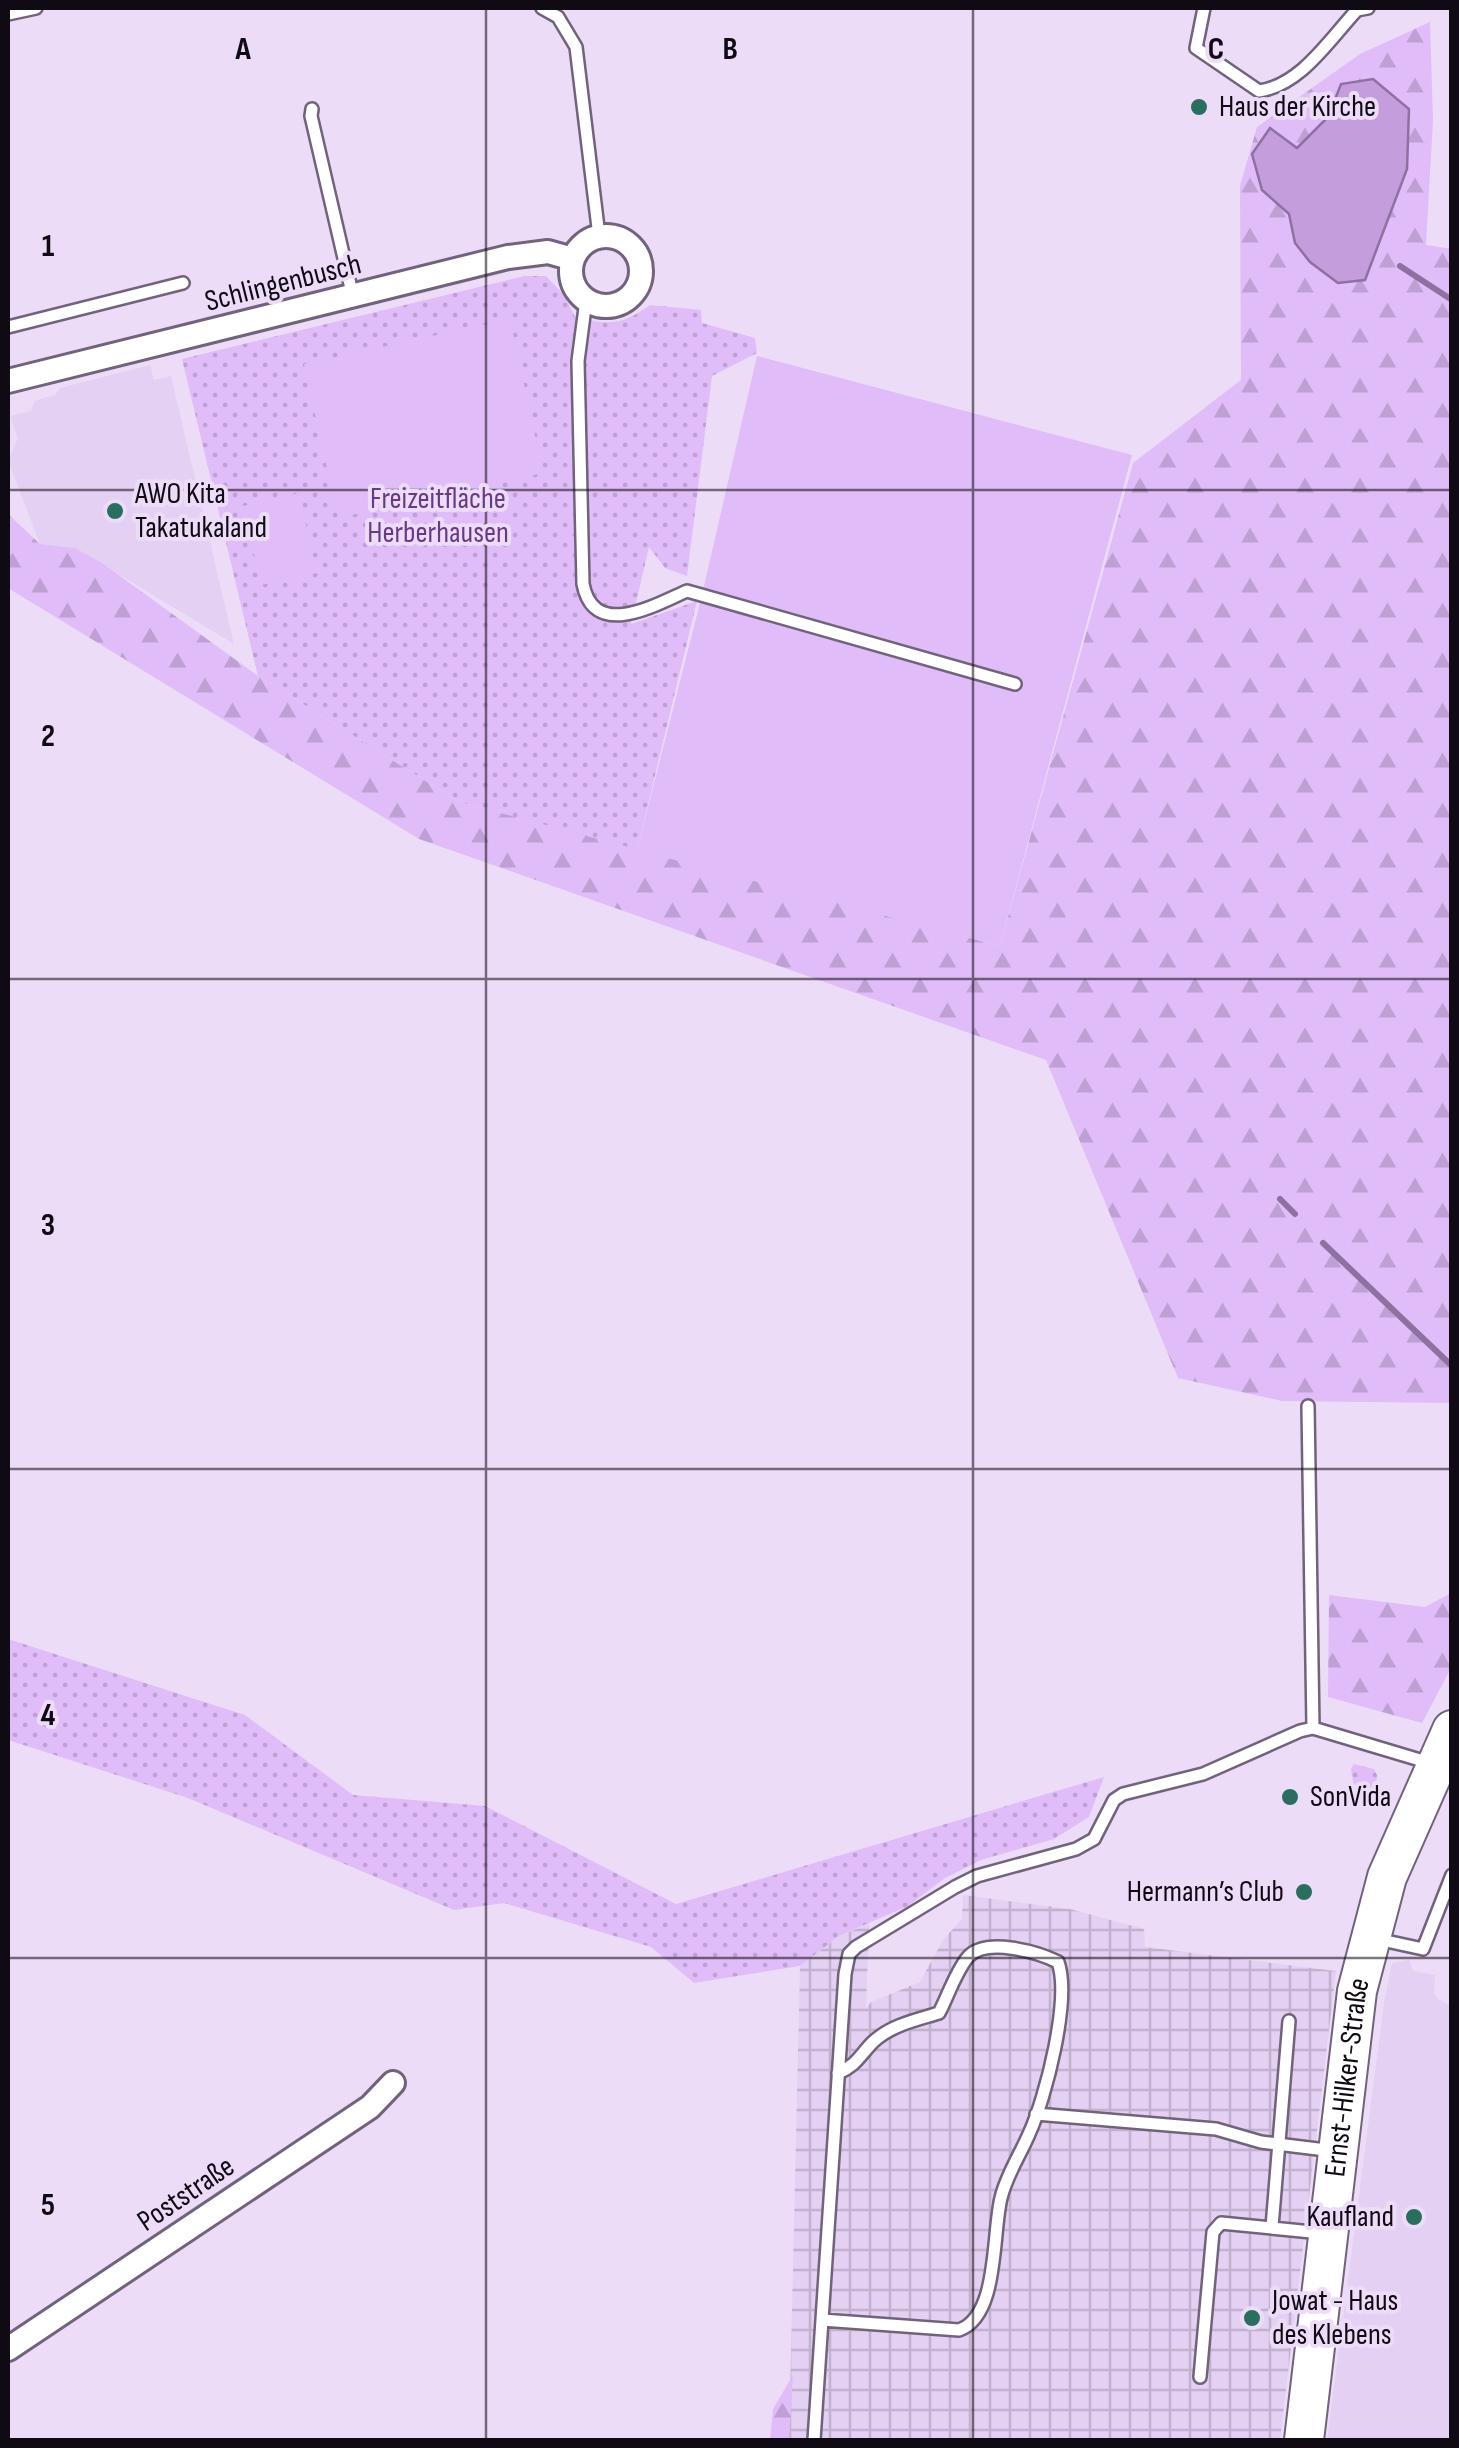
<svg xmlns="http://www.w3.org/2000/svg" width="1459" height="2448" viewBox="0 0 1459 2448" font-family="'Sofia Sans Condensed',sans-serif">
	<style>
		.built { fill: #e4d0f2 }
		.industrial { fill: url(#industrial-grid) }
		.grass { fill: url(#grass-dots) }
		.forest { fill: url(#forest-firs); fill-rule: evenodd }
		.garden { fill: #e0bcf8 }
		.water { fill: #c49ddd; stroke: #8e71a0; stroke-width: 2.5 }
		.lines { fill: none; stroke-linecap: round; stroke-linejoin: round }
		.stream { stroke: #8e71a0; stroke-width: 6 }
		.service-casing { stroke: #71637b; stroke-width: 16 }
		.minor-casing { stroke: #71637b; stroke-width: 28 }
		.primary-casing { stroke: #71637b; stroke-width: 42 }
		.service { stroke: #fff; stroke-width: 11 }
		.minor { stroke: #fff; stroke-width: 22 }
		.primary { stroke: #fff; stroke-width: 38 }
		.grid { fill: none; stroke: #0f0a13; stroke-width: 2.5; stroke-opacity: 0.55 }
		.poi-dot { fill: #2a6e5f; stroke: #eddcf8; stroke-width: 4 }
		.labels { text-anchor: middle; dominant-baseline: central; stroke-width: 8; stroke-linejoin: round; paint-order: stroke }
		.poi-label { font-size: 30px; fill: #0f0a13; stroke: #eddcf8; text-anchor: start }
		.street-label { font-size: 30px; fill: #0f0a13; stroke: #eddcf8 }
		.park-label { font-size: 30px; fill: #6a3985; stroke: #eddcf8 }
		.grid-label { font-size: 32px; text-anchor: middle; font-weight: bold; fill: #0f0a13; stroke: #eddcf8; stroke-width: 8; stroke-linejoin: round; paint-order: stroke }
	</style>
	<defs>
		<pattern id="industrial-grid" width="8" height="8" patternUnits="userSpaceOnUse" patternTransform="scale(2.5)"><rect width="8" height="8" fill="#e4d0f2"/><path d="M0 4h8M4 0v8" fill="none" stroke="#c2b1cf"/></pattern>
		<pattern id="grass-dots" width="8" height="8" patternUnits="userSpaceOnUse" patternTransform="scale(2.5)"><rect width="8" height="8" fill="#e0bcf8"/><path d="M2 2h.1M6 6h.1" fill="none" stroke="#bfa0d4" stroke-width="1.8" stroke-linecap="round"/></pattern>
		<pattern id="forest-firs" width="22" height="20" patternUnits="userSpaceOnUse" patternTransform="scale(2.5)"><rect width="22" height="20" fill="#e0bcf8"/><path d="M5 1l3.5 6h-7zM16 11l3.5 6h-7z" fill="#bfa0d4"/></pattern>
	</defs>
	<rect width="100%" height="100%" fill="#eddcf8"/>
	<path class="built" d="M150,365L154,380L171,376L234,644L75,548L40,544L8,460L18,438L10,416L31,411L34,401L55,395L60,388Z
		M1409,1960L1413,1971L1435,1975L1434,1993L1438,1999L1451,2006V2440H1327L1384,2003L1392,1963Z"/>
	<path class="industrial" d="M963,1895L1070,1909L1144,1929L1145,1947L1336,1971L1280,2440H789L800,1966L839,1936L869,1924L866,2008L871,2002L920,1982L943,1940L962,1919Z"/>
	<path class="grass" d="M524,276H546L564,295L575,317C609,325 621,326 650,305L701,310L702,323L755,338L757,353L712,376L687,576L665,568L649,547L631,624L697,601L637,850L459,802L258,676L182,359Z
		M8,1639L245,1715L353,1795L485,1806L676,1904L1104,1777L1089,1817L1054,1839L981,1860L945,1878L908,1906L839,1936L800,1966L694,1983L651,1947L504,1903L454,1910L188,1798L8,1740Z
		M1354,1764L1374,1769L1377,1775L1375,1797L1370,1800L1355,1795L1351,1769Z"/>
	<path class="forest" d="M1430,22L1433,120L1426,245L1452,249L1451,1403L1282,1401L1178,1378L1046,1060L419,839L8,588V514L40,544L75,548L102,563L258,676L459,802L1000,946L1133,463L1241,380L1240,186L1257,127L1360,54ZM1373,79L1409,109L1295,243L1289,214L1262,190L1252,154L1270,129L1296,148L1328,117L1341,84Z
		M1451,1593V1668L1422,1723L1328,1697L1329,1595L1425,1607Z
		M793,2375L789,2440H770L773,2409Z"/>
	<path class="garden" d="M510,319L543,473L338,518L304,364Z
		M757,356L1132,455L1000,946L637,850L702,595Z
		M299,493L317,573L261,585L243,506Z"/>
	<path class="water" d="M1373,79L1409,109L1407,169L1365,280L1338,283L1310,262L1295,243L1289,214L1262,190L1252,154L1270,128L1297,148L1328,117L1341,84Z"/>
	<g class="lines">
		<path class="stream" d="M1400,266L1452,300
			M1280,1199L1295,1214
			M1323,1243L1452,1366"/>
		<defs>
			<path id="service" d="M542,8L558,17L576,47L599,236
				M1204,8L1196,48L1259,91C1301,85 1329,40 1357,10L1368,8
				M8,14L36,8
				M312,109L311,116L353,297
				M586,300L578,361L583,584C594,641 657,604 687,591L1015,684
				M8,327L183,283
				M1308,1406L1313,1728
				M1377,1939L1423,1949L1452,1875
				M1036,2114L1216,2129L1261,2142L1334,2151
				M1272,2227L1289,2021
				M822,2320L959,2330C999,2316 992,2234 1001,2198C1006,2176 1020,2155 1029,2134C1046,2097 1071,1999 1058,1962C1038,1952 986,1937 968,1957C956,1971 948,1996 939,2013C916,2020 891,2025 873,2042C860,2055 856,2066 838,2073
				M1200,2377L1213,2232L1221,2223L1322,2233
				M814,2440L845,1974L849,1954L856,1947L955,1887L977,1876L1076,1849L1094,1839L1114,1800L1123,1794L1203,1774L1300,1731L1313,1728L1430,1763"/>
			<path id="minor" d="M571 271a35 35 0 1 1 70 0a35 35 0 1 1-70 0Z
				M8,381L508,257L548,252L573,259
				M8,2349L370,2107L393,2083"/>
			<g id="primary">
				<path id="s1" d="M1304,2440L1357,1991L1387,1877L1452,1730"/>
			</g>
		</defs>
		<use href="#service" class="service-casing"/>
		<use href="#minor" class="minor-casing"/>
		<use href="#primary" class="primary-casing"/>
		<use href="#service" class="service"/>
		<use href="#minor" class="minor"/>
		<use href="#primary" class="primary"/>
	</g>
	<path class="grid" d="M486,8V2440M973,8V2440M8,490H1452M8,979H1452M8,1469H1452M8,1958H1452"/>
	<g class="poi-dot">
		<circle cx="1199" cy="107" r="10"/>
		<circle cx="115" cy="511" r="10"/>
		<circle cx="1290" cy="1797" r="10"/>
		<circle cx="1304" cy="1892" r="10"/>
		<circle cx="1414" cy="2217" r="10"/>
		<circle cx="1252" cy="2318" r="10"/>
	</g>
	<g class="labels">
		<g class="poi-label">
			<text x="1219" y="107">Haus der Kirche</text>
			<text x="135" y="494">AWO Kita<tspan x="135" dy="34">Takatukaland</tspan></text>
			<text x="1310" y="1797">SonVida</text>
			<text x="1284" y="1892" text-anchor="end">Hermann’s Club</text>
			<text x="1394" y="2217" text-anchor="end">Kaufland</text>
			<text x="1272" y="2301">Jowat - Haus<tspan x="1272" dy="34">des Klebens</tspan></text>
		</g>
		<g class="street-label">
			<text transform="translate(283 283) rotate(-14)">Schlingenbusch</text>
			<text stroke="none"><textPath href="#s1" startOffset="365">Ernst-Hilker-Straße</textPath></text>
			<text transform="translate(186 2194) rotate(-34)">Poststraße</text>
		</g>
		<g class="park-label">
			<text x="438" y="499">Freizeitfläche<tspan x="438" dy="34">Herberhausen</tspan></text>
		</g>
	</g>
	<g class="grid-label">
		<text x="243" y="59">A</text>
		<text x="730" y="59">B</text>
		<text x="1216" y="59">C</text>
		<text x="48" y="256">1</text>
		<text x="48" y="746">2</text>
		<text x="48" y="1235">3</text>
		<text x="48" y="1725">4</text>
		<text x="48" y="2215">5</text>
	</g>
	<rect width="1459" height="2448" fill="none" stroke="#0f0a13" stroke-width="20"/>
</svg>
